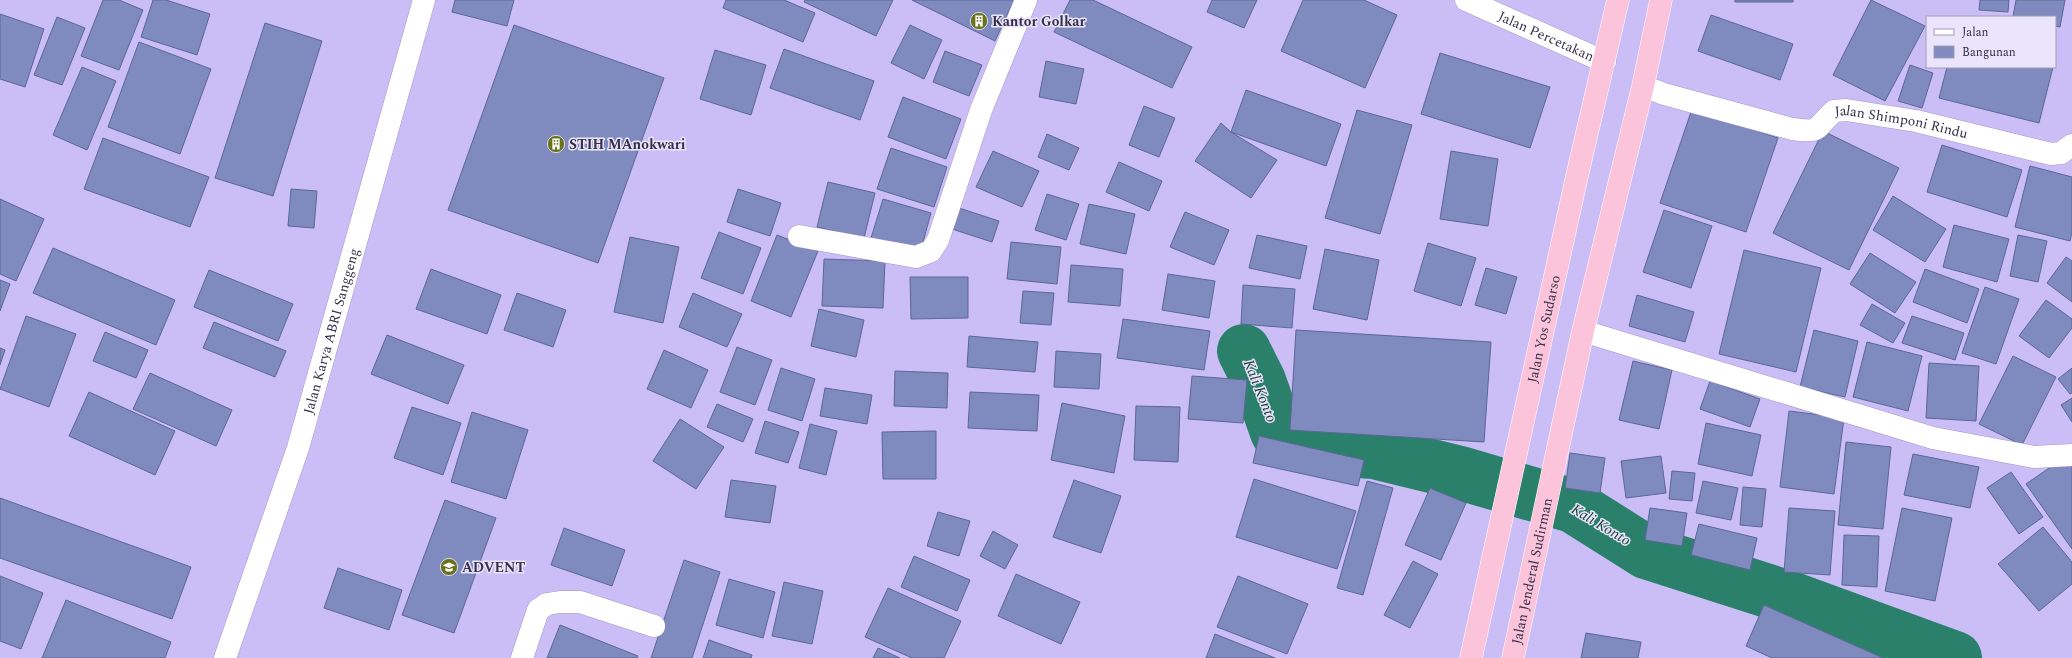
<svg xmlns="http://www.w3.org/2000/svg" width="2072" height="658" viewBox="0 0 2072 658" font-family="Spectral,serif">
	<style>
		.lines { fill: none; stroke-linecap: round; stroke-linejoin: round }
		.river { stroke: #2b806c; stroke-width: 54 }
		.building { fill: #7f8abf; stroke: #5c6698 }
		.minor-casing { stroke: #a598cf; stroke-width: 23 }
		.tertiary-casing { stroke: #a598cf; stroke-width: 23 }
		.trunk-casing { stroke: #fff; stroke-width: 23 }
		.minor { stroke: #fff; stroke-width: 22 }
		.tertiary { stroke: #fff; stroke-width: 22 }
		.trunk { stroke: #fbc4da; stroke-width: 22 }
		.labels { text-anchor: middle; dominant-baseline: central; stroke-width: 3; stroke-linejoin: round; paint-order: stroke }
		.poi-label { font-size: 14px; font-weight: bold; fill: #353046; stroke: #eae5fc; text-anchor: start }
		.street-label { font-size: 14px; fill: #353046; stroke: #eae5fc }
		.water-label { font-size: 15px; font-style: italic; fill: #1c4238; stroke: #eae5fc }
	</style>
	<rect width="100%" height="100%" fill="#cbbef7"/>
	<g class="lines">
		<path class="river" d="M1244,351L1259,381L1277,432L1343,450L1374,452L1460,473L1573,506L1646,552L1796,600L1955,658"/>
	</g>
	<path class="building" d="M103,0H119L143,10L119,70L81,56Z
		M153,0H166L210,14L197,55L141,37Z
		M455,0H514L507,26L452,12Z
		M726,0H784L815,13L803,42L723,8Z
		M805,0H893L876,36L804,2Z
		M912,0H1014L995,41Z
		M1070,0H1093L1192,47L1172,88L1054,32Z
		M1212,0H1257L1244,28L1207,12Z
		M1303,0H1364L1397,15L1365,88L1281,51Z
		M1735,0H1793V2H1735Z
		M1871,0L1925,26L1885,101L1833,75Z
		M1980,0H2009L2008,12L1979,10Z
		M2016,0H2065L2060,27L2055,26V17H2013Z
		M0,14L44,29L25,87L0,79Z
		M1711,15L1793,44L1780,80L1698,51Z
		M57,17L85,28L62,85L34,75Z
		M265,23L322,41L273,196L215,178Z
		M514,25L664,78L598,263L448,210Z
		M910,25L942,40L924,79L891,63Z
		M139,42L211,69L180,154L108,127Z
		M784,49L874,81L860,120L770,88Z
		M715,50L766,65L751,115L700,99Z
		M945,51L982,65L969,96L933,82Z
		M1440,53L1550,87L1530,148L1421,114Z
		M1046,61L1084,69L1076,104L1039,97Z
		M1910,65L1933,73L1922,108L1898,101Z
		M82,67L116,81L87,150L53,135Z
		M1947,67H2053L2039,123L1939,98Z
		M1246,90L1341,124L1326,166L1231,132Z
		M903,97L961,119L946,159L888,137Z
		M1144,106L1175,118L1159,157L1129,145Z
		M1692,109L1778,138L1746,232L1660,203Z
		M1357,110L1412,125L1380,234L1325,218Z
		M1221,123L1231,132L1277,160L1251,198L1195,161Z
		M1823,131L1899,168L1849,270L1773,233Z
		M1047,134L1079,148L1069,170L1038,157Z
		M103,138L209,177L190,227L84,189Z
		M1942,145L2022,170L2007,217L1927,192Z
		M891,148L947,167L934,207L877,189Z
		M993,151L1039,171L1022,207L976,187Z
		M1451,151L1498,159L1488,226L1440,219Z
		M1119,162L1162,181L1149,211L1106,192Z
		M2030,166L2072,177V232L2070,241L2015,227Z
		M828,182L875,193L864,238L817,227Z
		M291,189L317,191L314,228L288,226Z
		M738,189L781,203L770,236L727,222Z
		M1047,194L1079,204L1066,240L1035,230Z
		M1893,196L1946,229L1925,262L1873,230Z
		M0,199L44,219L16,281L0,274Z
		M883,199L931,213L920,253L871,238Z
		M1089,204L1135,214L1126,254L1080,244Z
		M959,208L999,221L992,242L952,229Z
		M1664,210L1712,226L1691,288L1643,272Z
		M1185,212L1229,230L1214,265L1170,247Z
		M1954,225L2009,239L1997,282L1943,267Z
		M719,232L761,248L743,294L701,278Z
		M777,235L818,251L791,317L751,301Z
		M1257,235L1307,246L1300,279L1249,268Z
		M2018,235L2047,241L2038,282L2010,276Z
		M630,237L679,247L663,323L614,312Z
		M1011,242L1061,247L1057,284L1007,279Z
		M1428,243L1476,258L1461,306L1414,291Z
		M53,248L175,300L156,345L33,293Z
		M1325,249L1379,260L1367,320L1313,309Z
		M1744,250L1821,268L1796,372L1719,354Z
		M1870,253L1916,282L1895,313L1850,284Z
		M2066,257L2072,261V302L2047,283Z
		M824,259L885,261L883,308L822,306Z
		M1071,265L1123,269L1120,306L1068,302Z
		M1486,268L1517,277L1506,314L1475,305Z
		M431,269L501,295L487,334L416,309Z
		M1925,269L1979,289L1967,323L1913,302Z
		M209,270L293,304L278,341L194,307Z
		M1168,274L1215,281L1209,318L1162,310Z
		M910,277H968V318L911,319Z
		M0,280L10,284L0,311Z
		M1243,285L1295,289L1292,328L1241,324Z
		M1985,287L2019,299L1996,364L1962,353Z
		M1023,291L1054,293L1051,325L1020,323Z
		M517,293L566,310L553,347L504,330Z
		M693,293L742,314L727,347L679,327Z
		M1637,295L1694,312L1685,342L1629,326Z
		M2046,300L2072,319V328L2049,358L2019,336Z
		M1872,304L1905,323L1893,343L1860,325Z
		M819,309L864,320L856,357L811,346Z
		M26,316L76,334L49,407L0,389Z
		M1912,316L1964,333L1955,360L1902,343Z
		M1123,319L1210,331L1204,370L1117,358Z
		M214,322L286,351L275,377L203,348Z
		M1296,330L1491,342L1484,442L1290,430Z
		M1814,330L1858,341L1845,397L1800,387Z
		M105,332L148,350L136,378L93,361Z
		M387,335L464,365L448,404L371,374Z
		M969,336L1038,342L1035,372L967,367Z
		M1867,342L1922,356L1908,411L1853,397Z
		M737,347L772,360L755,405L720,392Z
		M0,348L5,350L0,365Z
		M664,350L708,370L691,408L647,389Z
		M1056,351L1101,354L1099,389L1054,387Z
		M2013,356L2056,377L2022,445L1979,424Z
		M1633,361L1672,370L1659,429L1619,420Z
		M1929,363L1979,366L1976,421L1926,418Z
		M781,368L815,379L802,421L768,410Z
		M2072,368V393L2070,394L2058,379Z
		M895,371L948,373L947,408L894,406Z
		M150,373L232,410L216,446L133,409Z
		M1192,376L1247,380L1243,423L1188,419Z
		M1710,381L1760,399L1750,427L1700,409Z
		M825,388L872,395L867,424L820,416Z
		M89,392L175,431L155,475L69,436Z
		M970,392L1039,395L1037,431L968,428Z
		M2072,398V422L2061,405Z
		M1062,403L1125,416L1114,473L1051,460Z
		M717,404L753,419L743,442L707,427Z
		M1136,406L1180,407L1178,462L1134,460Z
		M412,407L461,423L443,475L394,458Z
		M1789,411L1844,418L1834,494L1780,487Z
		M472,412L528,430L506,499L451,482Z
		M680,419L724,447L696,489L653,461Z
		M765,421L799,432L788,463L755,453Z
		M1706,423L1761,435L1752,476L1698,464Z
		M810,424L837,431L826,475L799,468Z
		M936,431V479H883L882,432Z
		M1259,436L1364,460L1358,486L1253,463Z
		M1846,442L1891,447L1883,529L1838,525Z
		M1570,453L1605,458L1600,493L1565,488Z
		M1913,454L1979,467L1970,508L1904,495Z
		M1661,456L1666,493L1626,498L1621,461Z
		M2065,457L2072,467V549L2026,484Z
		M1672,471L1695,473L1692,501L1669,499Z
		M2011,472L2043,517L2019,534L1987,488Z
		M1254,479L1356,511L1337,569L1236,537Z
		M731,480L776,486L770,523L725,517Z
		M1074,480L1121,496L1101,553L1053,537Z
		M1367,481L1393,488L1363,595L1337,588Z
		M1703,481L1738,488L1731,520L1696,513Z
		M1743,487L1766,489L1762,527L1740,525Z
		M1430,488L1466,503L1441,560L1405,545Z
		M0,498L191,567L172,619L0,558Z
		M445,500L496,518L454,633L402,615Z
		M1650,508L1687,513L1682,546L1645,540Z
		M1789,508L1835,511L1830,575L1784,572Z
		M1902,508L1952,518L1935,601L1885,591Z
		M938,512L970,521L959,556L927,546Z
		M1699,524L1757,538L1750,570L1691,555Z
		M2043,527L2072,562V584L2039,611L1998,564Z
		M564,528L625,550L612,586L551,565Z
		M993,531L1018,545L1005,569L980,556Z
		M1844,535L1879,536L1877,587L1842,585Z
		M914,556L970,580L957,611L901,587Z
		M684,560L720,572L692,658H651Z
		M1413,561L1438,574L1410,628L1384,615Z
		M338,568L402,590L389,630L324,608Z
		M1016,574L1080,602L1061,644L998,616Z
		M0,576L43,593L21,649L0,641Z
		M1238,576L1308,604L1287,654L1217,627Z
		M729,579L775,592L763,638L716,625Z
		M784,582L823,591L812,644L772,636Z
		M888,588L961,621L944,658H912L865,637Z
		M66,600L171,642L165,658H42Z
		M1764,605L1883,658H1772L1746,646Z
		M560,625L638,656L637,658H547Z
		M1586,633L1641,642L1638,658H1581Z
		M1215,634L1275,658H1206Z
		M709,640L752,655L751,658H703Z
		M878,648L900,658H873Z"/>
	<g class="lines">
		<defs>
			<g id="minor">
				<path id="s1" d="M1643,86L1664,94L1792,129C1822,133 1814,129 1834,111L1846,110L1916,121L2051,154L2061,153L2072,145"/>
				<path d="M799,236L916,257L931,251L938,240L981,110L1026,0"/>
				<path d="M1583,331L1933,438L2034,457L2072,455"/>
				<path id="s2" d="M225,658L298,448L424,0"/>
				<path d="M522,658L538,610L547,604L560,602H580L654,626"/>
			</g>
			<g id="tertiary">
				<path id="s3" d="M1466,0L1605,62"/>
			</g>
			<g id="trunk">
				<path id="s4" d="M1471,658L1577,176L1618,0"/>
				<path id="s5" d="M1513,658L1583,331L1643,86L1661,0"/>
			</g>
		</defs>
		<use href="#minor" class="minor-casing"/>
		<use href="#tertiary" class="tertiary-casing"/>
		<use href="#trunk" class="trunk-casing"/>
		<use href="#minor" class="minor"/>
		<use href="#tertiary" class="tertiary"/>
		<use href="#trunk" class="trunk"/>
	</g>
	<defs>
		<symbol id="building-disc" viewBox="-11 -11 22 22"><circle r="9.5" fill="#6a721b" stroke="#eae5fc"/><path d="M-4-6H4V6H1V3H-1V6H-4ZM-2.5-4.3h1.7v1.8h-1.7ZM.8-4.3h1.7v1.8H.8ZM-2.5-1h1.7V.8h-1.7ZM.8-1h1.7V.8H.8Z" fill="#fff"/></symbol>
		<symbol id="school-disc" viewBox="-11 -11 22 22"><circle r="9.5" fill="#6a721b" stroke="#eae5fc"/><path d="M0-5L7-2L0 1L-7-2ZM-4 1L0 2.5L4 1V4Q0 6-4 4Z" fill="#fff"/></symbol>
	</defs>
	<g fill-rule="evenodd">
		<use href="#building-disc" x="969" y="11" width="20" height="20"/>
		<use href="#building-disc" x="546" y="134" width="20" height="20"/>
		<use href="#school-disc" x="439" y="557" width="20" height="20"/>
	</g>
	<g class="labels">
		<g class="poi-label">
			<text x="992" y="21">Kantor Golkar</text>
			<text x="569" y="144">STIH MAnokwari</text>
			<text x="462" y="567">ADVENT</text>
		</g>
		<g class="street-label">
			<text stroke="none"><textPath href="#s3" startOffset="88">Jalan Percetakan</textPath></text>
			<text stroke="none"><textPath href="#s1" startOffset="273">Jalan Shimponi Rindu</textPath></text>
			<text stroke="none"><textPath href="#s4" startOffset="337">Jalan Yos Sudarso</textPath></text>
			<text stroke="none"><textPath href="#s2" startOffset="344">Jalan Karya ABRI Sanggeng</textPath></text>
			<text stroke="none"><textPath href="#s5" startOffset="89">Jalan Jenderal Sudirman</textPath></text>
		</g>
		<g class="water-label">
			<text transform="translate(1260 391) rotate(68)">Kali Konto</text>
			<text transform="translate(1601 525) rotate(31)">Kali Konto</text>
		</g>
	</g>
	<rect x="1926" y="16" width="130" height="52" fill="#eae5fc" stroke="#a29db3"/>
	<rect x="1934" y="29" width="20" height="6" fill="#ffffff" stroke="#a29db3"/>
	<text x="1962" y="36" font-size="12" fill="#353046">Jalan</text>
	<rect x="1934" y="46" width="20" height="12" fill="#7f8abf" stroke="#a29db3"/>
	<text x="1962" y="56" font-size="12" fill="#353046">Bangunan</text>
</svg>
